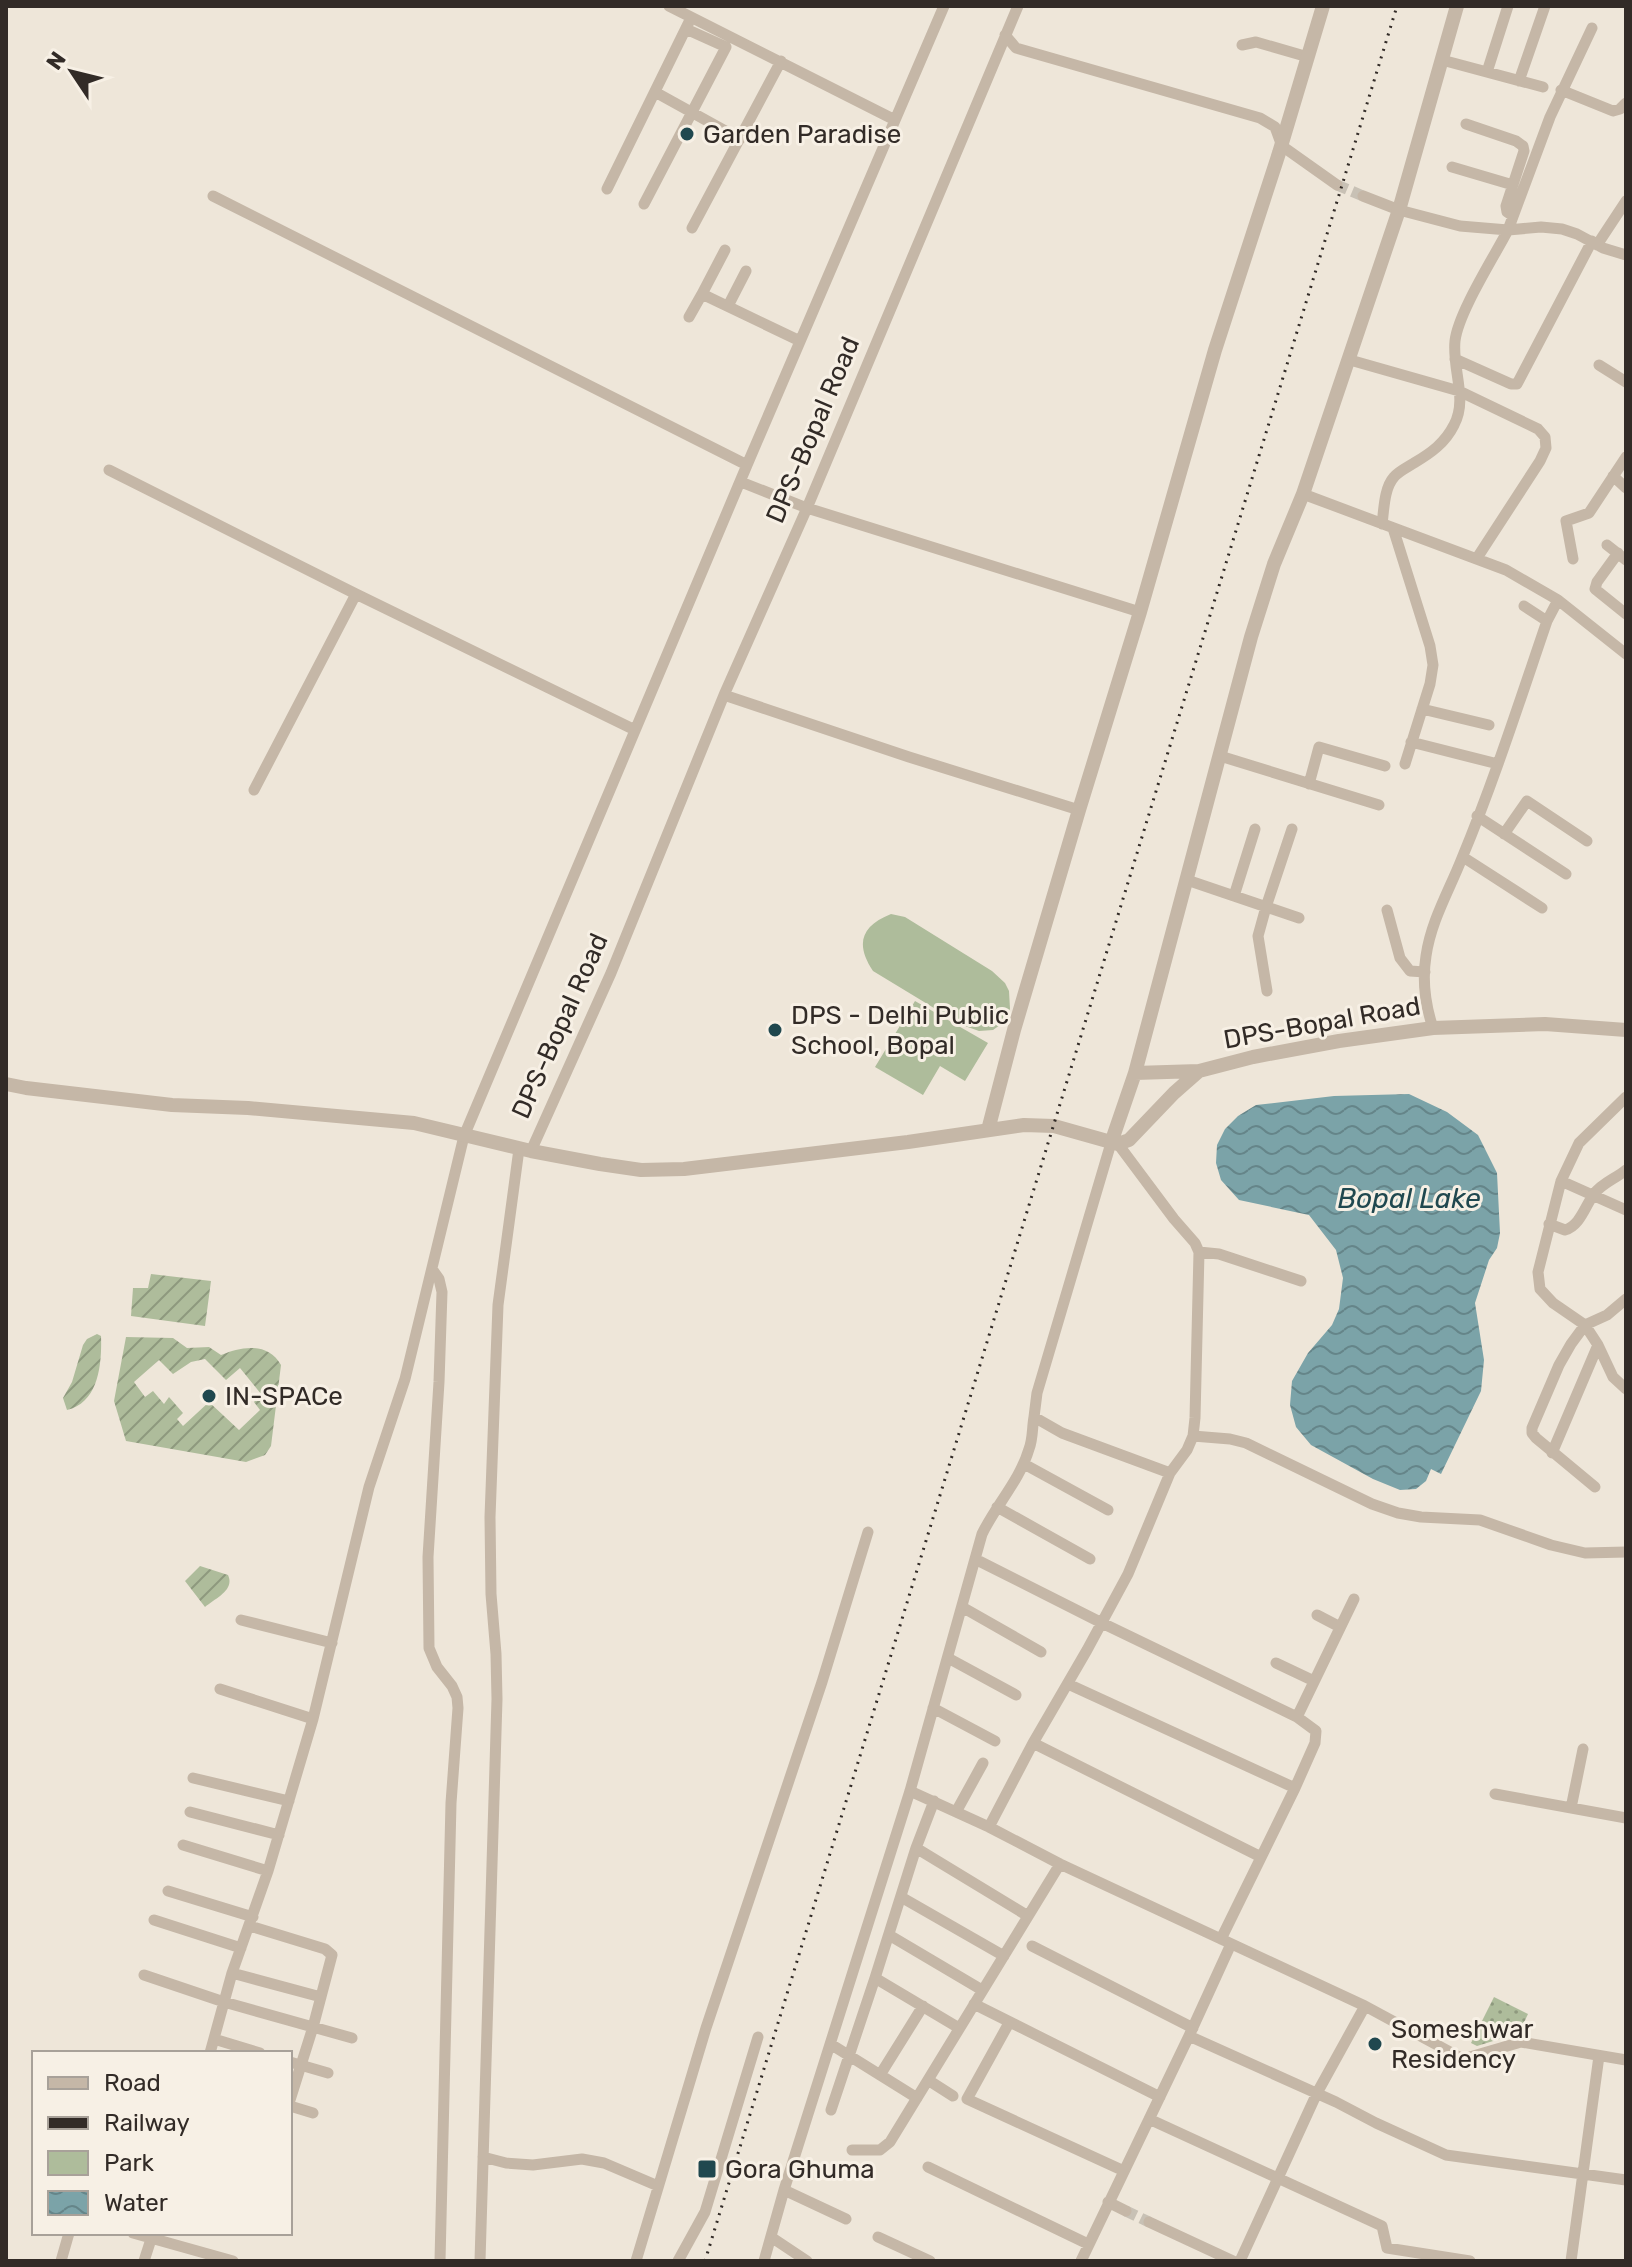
<svg xmlns="http://www.w3.org/2000/svg" width="1632" height="2267" viewBox="0 0 1632 2267" font-family="Rubik,sans-serif">
	<style>
		.grass { fill: url(#grass-dots) }
		.park { fill: #aebc9b }
		.garden { fill: url(#garden-furrows); fill-rule: evenodd }
		.water { fill: url(#water-waves) }
		.lines { fill: none; stroke-linecap: round; stroke-linejoin: round }
		.minor-tunnel { stroke: #c8c1b5; stroke-width: 11; stroke-dasharray: 11 5.5; stroke-linecap: butt }
		.minor { stroke: #c5b7a7; stroke-width: 11 }
		.tertiary { stroke: #c5b7a7; stroke-width: 14 }
		.rail { stroke: #322b27; stroke-width: 3; stroke-dasharray: 2 6; stroke-linecap: butt }
		.poi-dot { fill: #20484f; stroke: #f7f0e5; stroke-width: 3 }
		.labels { text-anchor: middle; dominant-baseline: central; stroke-width: 6; stroke-linejoin: round; paint-order: stroke }
		.poi-label { font-size: 26px; fill: #322b27; stroke: #f7f0e5; text-anchor: start }
		.street-label { font-size: 26px; fill: #322b27; stroke: #f7f0e5 }
		.water-label { font-size: 28px; font-style: italic; fill: #20484f; stroke: #f7f0e5 }
	</style>
	<defs>
		<pattern id="grass-dots" width="8" height="8" patternUnits="userSpaceOnUse" patternTransform="scale(2)"><rect width="8" height="8" fill="#aebc9b"/><path d="M2 2h.1M6 6h.1" fill="none" stroke="#8e997e" stroke-width="1.8" stroke-linecap="round"/></pattern>
		<pattern id="garden-furrows" width="10" height="10" patternUnits="userSpaceOnUse" patternTransform="scale(2)"><rect width="10" height="10" fill="#aebc9b"/><path d="M-1 1l2-2M0 10L10 0M9 11l2-2" fill="none" stroke="#8e997e"/></pattern>
		<pattern id="water-waves" width="16" height="10" patternUnits="userSpaceOnUse" patternTransform="scale(2)"><rect width="16" height="10" fill="#7ba3a8"/><path d="M0 5q4-4 8 0t8 0" fill="none" stroke="#658589"/></pattern>
	</defs>
	<rect width="100%" height="100%" fill="#eee6d9"/>
	<path class="grass" d="M1494,1997L1528,2014L1519,2033L1477,2046L1471,2043Z"/>
	<path class="park" d="M891,914L905,917L992,971L1005,983L1009,991L1010,1009L1000,1025L993,1030L979,1031L962,1025L873,971C855,944 861,926 891,914Z
		M915,1001L988,1043L965,1081L940,1066L923,1095L875,1067Z"/>
	<path class="garden" d="M151,1274L211,1281L205,1326L131,1316L133,1288H148Z
		M97,1334L101,1336C102,1363 99,1403 67,1410L63,1398L72,1382L83,1345L87,1339Z
		M126,1337L173,1338L187,1348L209,1347L221,1355C242,1346 268,1342 281,1365L271,1446L265,1455L246,1462L126,1441L114,1401ZM205,1359L226,1380L240,1368L261,1394L254,1402L260,1410L239,1430L209,1402L183,1426L177,1419L183,1413L169,1397L164,1404L153,1391L145,1397L134,1382L159,1360L173,1374L191,1362Z
		M200,1566L228,1575C235,1590 216,1598 205,1607L185,1581Z"/>
	<path class="water" d="M1409,1094L1447,1112L1478,1135L1497,1173L1500,1233L1497,1248L1489,1260L1475,1303L1484,1360L1481,1391L1441,1474L1431,1469L1426,1481L1416,1489L1400,1490L1373,1479L1311,1445L1296,1427L1290,1405L1292,1381L1308,1353L1332,1325L1339,1309L1343,1278L1336,1250L1309,1215L1239,1200L1221,1180L1216,1163L1217,1145L1225,1129L1238,1116L1256,1105L1334,1096Z"/>
	<g class="lines">
		<path class="minor-tunnel" d="M1337,185L1363,196
			M1126,2211L1149,2222"/>
		<path class="minor" d="M669,6L895,120
			M1592,28L1550,117L1508,230L1541,227L1562,229L1577,234L1603,248L1626,255
			M1005,35L1016,48L1260,118L1275,127L1282,146L1337,185
			M1242,45L1256,42L1308,57
			M1442,60L1543,87
			M1487,72L1508,6
			M1519,81L1545,6
			M1561,90L1613,111L1620,109L1626,103
			M655,92L740,139
			M1466,124L1516,141L1523,146L1524,151L1506,206L1507,212L1513,216
			M1452,167L1513,185
			M607,189L689,22
			M213,196L747,465L944,6
			M1363,196L1399,210L1460,226L1508,230C1494,257 1458,313 1455,341C1452,370 1468,399 1454,425C1445,443 1431,453 1414,463C1408,467 1399,471 1394,477C1384,488 1384,510 1382,524
			M644,204L726,47L686,29
			M692,228L781,61
			M1597,245L1626,201
			M725,250L702,294L800,341
			M728,306L746,271
			M689,317L702,294
			M1455,359L1511,384H1517L1592,241
			M1350,360L1459,391L1538,429L1545,437L1546,448L1540,461L1477,558
			M1599,365L1626,382
			M109,470L356,594L635,730
			M1613,476L1626,488
			M741,482L807,508L1140,612
			M1303,494L1506,570L1558,600L1547,621C1520,700 1494,781 1462,858C1449,891 1431,921 1426,956C1422,981 1425,1004 1433,1028
			M1393,528L1430,646L1433,665L1430,684L1405,764
			M1607,545L1626,560
			M1618,553L1597,582L1595,589L1626,614
			M1573,559L1566,521L1589,513L1626,457
			M1558,600L1626,654
			M1524,606L1547,621
			M724,695L909,757L1079,810
			M1422,709L1489,725
			M1411,742L1498,764
			M1220,756L1379,805
			M1309,784L1319,747L1385,766
			M254,790L356,594
			M1477,816L1566,874
			M1504,834L1527,801L1587,841
			M1463,857L1542,908
			M1187,880L1299,918
			M1234,896L1255,829
			M1387,910L1400,958L1410,971L1425,972
			M1267,991L1258,936L1266,907L1292,829
			M1626,1097L1579,1143L1561,1181L1538,1272L1540,1289L1553,1303L1585,1325L1598,1345L1613,1377L1626,1389
			M1111,1143L1037,1393L1034,1417L1062,1433L1170,1473
			M1118,1144L1174,1219L1195,1243L1199,1252L1195,1418L1193,1436L1187,1450L1170,1473L1128,1574L1087,1650L1033,1743L989,1827L1060,1864L1365,2006L1463,2059L1521,2042L1626,2060
			M531,1151L611,973L724,695L807,508L1018,6
			M1561,1181L1626,1210
			M1549,1224L1565,1230C1580,1226 1585,1206 1594,1194C1602,1183 1615,1179 1626,1170
			M1199,1252L1219,1254L1301,1281
			M432,1269L439,1279L442,1292L439,1382L428,1557L429,1648L437,1667L452,1686L457,1697L458,1708L451,1803L440,2261
			M1193,1436L1230,1439L1246,1443L1372,1504L1398,1513L1421,1517L1480,1520L1551,1545L1585,1553L1626,1552
			M1552,1453L1598,1345
			M1024,1464L1108,1510
			M1595,1487L1536,1438L1532,1433V1428L1559,1365L1571,1344L1585,1325L1607,1315L1626,1299
			M997,1507L1090,1559
			M975,1559L1102,1623L1297,1717L1316,1731L1315,1743L1295,1788L1221,1939
			M962,1607L1041,1652
			M1317,1615L1340,1627
			M241,1620L332,1643
			M948,1658L1016,1695
			M1276,1663L1314,1681
			M1068,1684L1295,1788
			M220,1689L313,1719
			M933,1708L995,1741
			M1297,1717L1354,1599
			M1033,1743L1261,1857
			M193,1778L289,1801
			M910,1791L989,1827
			M1495,1794L1626,1818
			M1571,1808L1583,1749
			M190,1812L279,1835
			M956,1812L983,1763
			M183,1845L268,1871
			M916,1848L1028,1916
			M168,1891L253,1917
			M901,1897L1004,1956
			M154,1920L241,1948
			M250,1926L325,1949L332,1955L313,2027L290,2100
			M889,1935L982,1990
			M1032,1946L1193,2028
			M232,1973L321,1997
			M144,1975L224,2002L352,2038
			M875,1978L959,2028
			M974,2004L1160,2097
			M1009,2023L967,2099L1124,2171
			M1189,2036L1336,2102L1376,2123L1446,2155L1626,2180
			M214,2039L260,2053
			M832,2045L917,2098
			M210,2053L232,1973L268,1871L313,1719L369,1487L405,1379L464,1136L747,465
			M290,2062L328,2073
			M880,2075L923,2006
			M928,2080L953,2096
			M290,2106L313,2113
			M831,2110L875,1978L916,1848L934,1801
			M1149,2119L1382,2226L1387,2248L1470,2261
			M852,2150H880L890,2142L1060,1864
			M483,2157L506,2163L533,2165L582,2159L604,2163L658,2186
			M928,2167L1088,2244
			M784,2190L846,2219
			M1108,2202L1126,2211
			M1149,2222L1233,2261
			M133,2233L233,2261
			M771,2237L807,2261
			M878,2237L930,2261
			M61,2261L69,2233
			M144,2261L153,2233
			M480,2261L497,1699L496,1654L491,1594L490,1517L498,1305L519,1149
			M636,2261L706,2028L822,1682L868,1532
			M678,2261L705,2212L758,2037
			M764,2261L784,2190L910,1791L982,1534C996,1505 1020,1480 1029,1449C1033,1439 1032,1428 1034,1417
			M1081,2261L1189,2036L1231,1944
			M1240,2261L1317,2093L1365,2006
			M1571,2261L1599,2056"/>
		<path class="tertiary" d="M1135,1073L1199,1071
			M6,1084L26,1088L172,1105L248,1108L414,1123L531,1151L600,1164L641,1170L684,1169L908,1142L1024,1125L1054,1126L1118,1144L1129,1140L1174,1093L1199,1071L1253,1057L1339,1041L1433,1028L1545,1024L1626,1030
			M988,1130L1014,1030L1079,810L1140,612L1215,350L1279,153L1323,6
			M1111,1143L1135,1073L1251,637L1274,564L1303,494L1399,210L1457,6"/>
		<path class="rail" d="M705,2261L1397,6"/>
	</g>
	<g class="poi-dot">
		<circle cx="687" cy="134" r="8"/>
		<circle cx="775" cy="1030" r="8"/>
		<circle cx="209" cy="1396" r="8"/>
		<circle cx="1375" cy="2044" r="8"/>
		<rect x="697" y="2159" width="20" height="20" rx="4"/>
	</g>
	<g class="labels">
		<g class="poi-label">
			<text x="703" y="134">Garden Paradise</text>
			<text x="791" y="1015">DPS - Delhi Public<tspan x="791" dy="30">School, Bopal</tspan></text>
			<text x="225" y="1396">IN-SPACe</text>
			<text x="1391" y="2029">Someshwar<tspan x="1391" dy="30">Residency</tspan></text>
			<text x="725" y="2169">Gora Ghuma</text>
		</g>
		<g class="street-label">
			<text transform="translate(813 430) rotate(-67)">DPS-Bopal Road</text>
			<text transform="translate(1322 1023) rotate(-10)">DPS-Bopal Road</text>
			<text transform="translate(560 1026) rotate(-66)">DPS-Bopal Road</text>
		</g>
		<g class="water-label">
			<text x="1409" y="1198">Bopal Lake</text>
		</g>
	</g>
	<rect width="1632" height="2267" fill="none" stroke="#322b27" stroke-width="16"/>
	<rect x="32" y="2051" width="260" height="184" fill="#f7f0e5" stroke="#a8a199" stroke-width="2"/>
	<rect x="48" y="2077" width="40" height="12" fill="#c5b7a7" stroke="#a8a199" stroke-width="2"/>
	<text x="104" y="2091" font-size="24" fill="#322b27">Road</text>
	<rect x="48" y="2117" width="40" height="12" fill="#322b27" stroke="#a8a199" stroke-width="2"/>
	<text x="104" y="2131" font-size="24" fill="#322b27">Railway</text>
	<rect x="48" y="2151" width="40" height="24" fill="#aebc9b" stroke="#a8a199" stroke-width="2"/>
	<text x="104" y="2171" font-size="24" fill="#322b27">Park</text>
	<rect x="48" y="2191" width="40" height="24" fill="url(#water-waves)" stroke="#a8a199" stroke-width="2"/>
	<text x="104" y="2211" font-size="24" fill="#322b27">Water</text>
	<g transform="translate(72 72) rotate(305)" stroke="#f7f0e5" stroke-width="6" paint-order="stroke">
	<path d="M0-6L14 30L0 20L-14 30Z" fill="#322b27"/>
	<text y="-12" font-size="22" font-weight="bold" text-anchor="middle" fill="#322b27">N</text>
	</g>
</svg>
